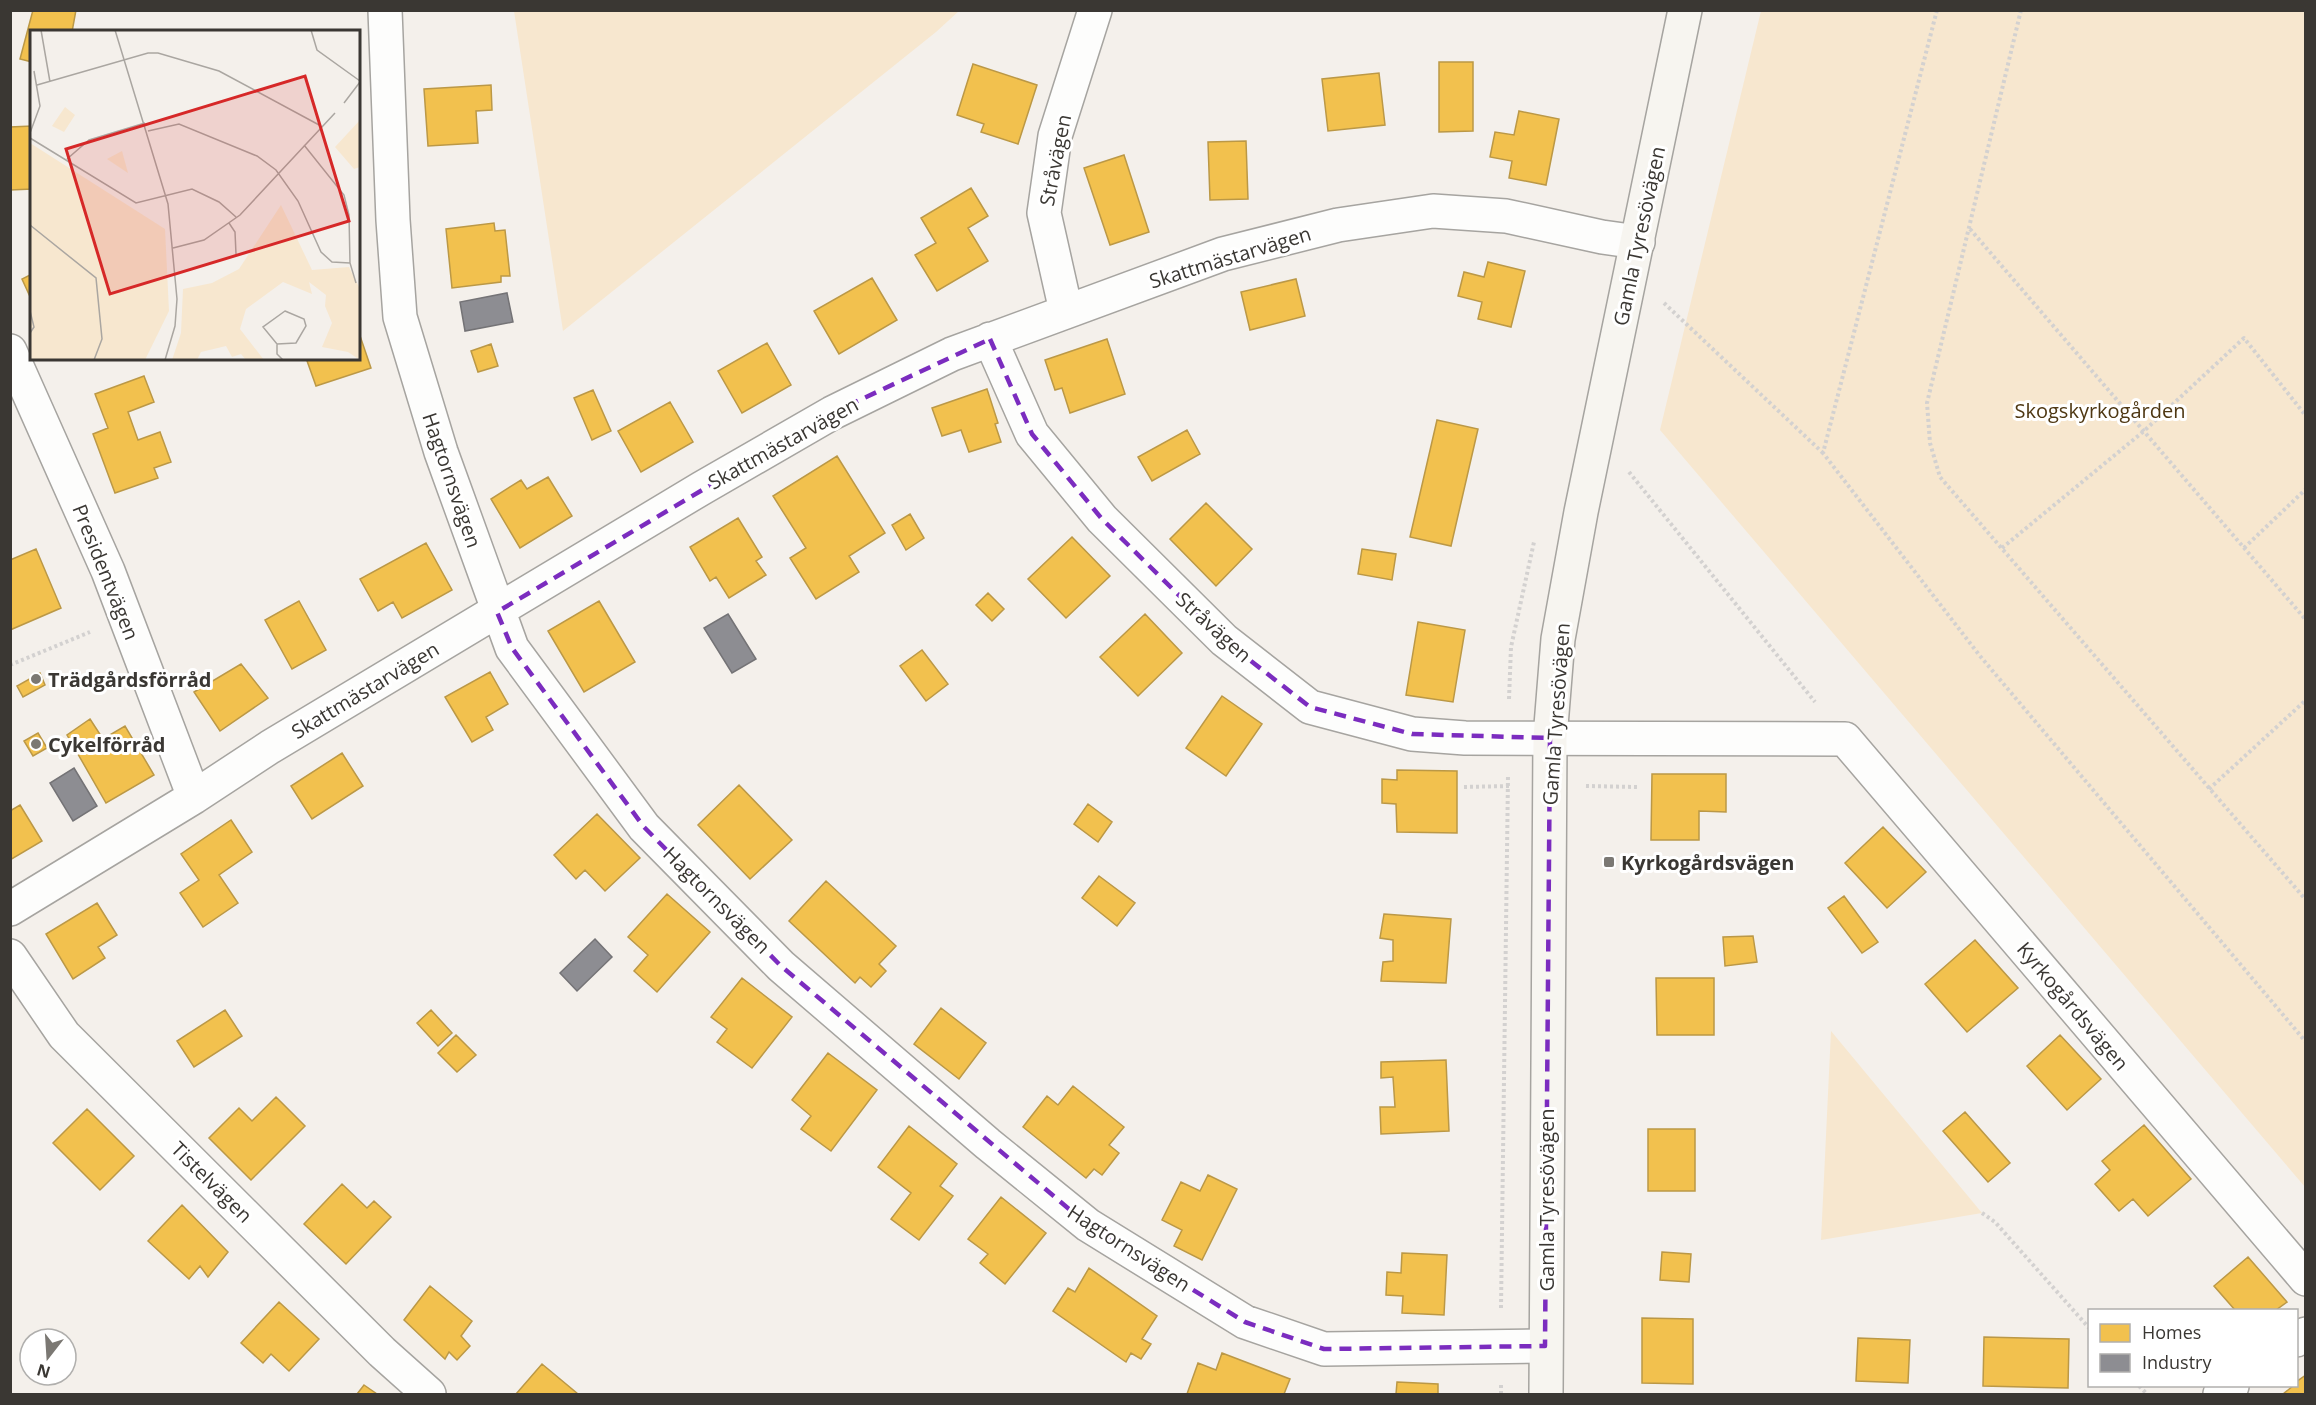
<svg xmlns="http://www.w3.org/2000/svg" width="2316" height="1405" viewBox="0 0 2316 1405" font-family="'Open Sans',sans-serif">
	<style>
		.green { fill: #f7e7cf }
		.homes { fill: #f2c14e; stroke: #bb9846; stroke-width: 1.5 }
		.industry { fill: #8d8d92; stroke: #747376; stroke-width: 1.5 }
		.lines { fill: none; stroke-linecap: round; stroke-linejoin: round }
		.street-casing { stroke: #a6a4a0; stroke-width: 36 }
		.secondary-casing { stroke: #a6a4a0; stroke-width: 36 }
		.path { stroke: #d3d1d0; stroke-width: 4; stroke-dasharray: 3 3; stroke-linecap: butt }
		.street { stroke: #fdfdfc; stroke-width: 33 }
		.secondary { stroke: #f7f5f0; stroke-width: 33 }
		.marked { fill: none; stroke: #7b2cbf; stroke-width: 4.5; stroke-dasharray: 12 8; stroke-linejoin: round }
		.poi-dot { fill: #7b7873; stroke: #fff; stroke-width: 2 }
		.labels { text-anchor: middle; dominant-baseline: central; stroke-width: 6; stroke-linejoin: round; paint-order: stroke }
		.street-label { font-size: 20px; fill: #3a3733; stroke: #fff }
		.park-label { font-size: 20px; fill: #4e3712; stroke: #fff }
		.poi-label { font-size: 20px; font-weight: bold; fill: #3a3733; stroke: #fff; text-anchor: start }
		.inset-road { fill: none; stroke: #aaa6a1; stroke-width: 1.5 }
		.view { fill: #d62828; fill-opacity: 0.15; stroke: #d62828; stroke-width: 3 }
		.inset-edge { fill: none; stroke: #3a3733; stroke-width: 3 }
	</style>
	<rect width="100%" height="100%" fill="#f4f0eb"/>
	<path class="green" d="M514,11V10L959,11L936,32L563,331Z
		M1761,11H2305V1187L1660,430Z
		M1831,1031L1982,1213L1821,1240Z"/>
	<path class="homes" d="M33,10H76L72,32H32V62L20,59Z
		M1439,62H1473V131L1439,132Z
		M973,64L1037,85L1018,144L981,132L984,124L957,115Z
		M1379,73L1385,125L1328,131L1322,79Z
		M491,85L492,110L476,111L478,143L428,146L424,89Z
		M1519,111L1559,119L1546,185L1509,178L1512,161L1490,157L1495,132L1514,135Z
		M32,126V189L10,190V127Z
		M1246,141L1248,199L1210,200L1208,142Z
		M1124,155L1149,232L1110,245L1084,168Z
		M971,188L988,216L968,228L988,261L937,291L915,255L936,243L921,218Z
		M494,223L495,231L505,230L510,276H501V282L452,288L446,229Z
		M1488,262L1525,271L1511,327L1478,319L1482,302L1458,296L1464,272L1484,277Z
		M32,274V301L22,279Z
		M872,278L897,320L839,354L814,311Z
		M1296,279L1305,316L1250,330L1241,292Z
		M358,330L371,368L316,386L306,358H358Z
		M1107,339L1125,394L1070,413L1062,388L1055,390L1045,360Z
		M767,343L791,385L742,413L718,371Z
		M491,344L498,366L478,372L471,351Z
		M144,376L154,402L128,412L138,440L160,432L171,462L154,468L158,478L115,493L93,434L108,428L95,394Z
		M987,389L998,423L995,424L1001,442L969,452L961,430L942,436L932,408Z
		M593,390L611,431L592,440L574,398Z
		M670,402L693,442L641,472L618,431Z
		M1437,420L1478,429L1451,546L1410,537Z
		M1187,430L1200,454L1152,481L1138,457Z
		M837,456L885,533L849,556L859,572L816,599L790,558L806,548L773,496Z
		M548,477L572,516L520,548L491,499L521,480L527,489Z
		M1206,503L1252,549L1216,586L1170,539Z
		M910,514L924,538L906,550L892,525Z
		M738,518L762,557L756,561L766,575L729,598L716,577L710,581L690,547Z
		M1072,537L1110,576L1066,618L1028,579Z
		M426,543L452,590L402,618L393,602L378,611L360,579Z
		M36,549L61,608L10,630V560Z
		M1362,549L1396,554L1392,580L1358,574Z
		M988,593L1004,609L992,621L976,605Z
		M299,601L326,650L292,669L265,620Z
		M599,601L635,662L584,692L548,631Z
		M1145,614L1182,653L1138,696L1100,657Z
		M1418,622L1465,630L1453,702L1406,695Z
		M922,650L948,684L926,701L900,666Z
		M241,664L268,698L220,731L194,692Z
		M490,672L508,704L486,717L493,730L472,742L445,697Z
		M40,673L45,685L23,697L17,686Z
		M1222,696L1262,724L1226,776L1186,748Z
		M90,719L103,739L125,726L154,775L106,803L67,735Z
		M38,733L47,748L33,756L24,741Z
		M342,753L363,786L312,819L291,786Z
		M1397,770L1457,771V833L1397,832L1396,804L1382,803V779L1397,780Z
		M1652,774H1726V812L1699,811V840H1651Z
		M739,785L792,840L750,879L698,825Z
		M1088,804L1112,822L1098,842L1074,824Z
		M20,805L42,841L10,860V811Z
		M597,814L640,858L605,891L585,870L576,879L554,855Z
		M231,820L252,852L219,875L238,903L203,927L180,893L199,880L181,854Z
		M1883,827L1926,872L1887,908L1845,863Z
		M1099,876L1135,903L1117,926L1082,898Z
		M826,881L896,946L879,964L886,971L871,987L860,977L855,983L789,921Z
		M667,894L710,932L657,992L634,971L648,955L628,937Z
		M1844,896L1878,942L1862,953L1828,908Z
		M97,903L117,935L98,947L105,958L73,979L46,934Z
		M1384,914L1451,919L1446,983L1381,981L1383,962L1393,961V940L1380,938Z
		M1753,936L1757,962L1725,966L1723,937Z
		M1975,940L2018,988L1967,1032L1925,984Z
		M742,978L792,1017L752,1068L717,1042L727,1029L711,1017Z
		M1656,978H1714V1035H1657Z
		M941,1008L986,1043L959,1079L914,1044Z
		M225,1010L242,1036L194,1067L177,1041Z
		M431,1010L452,1033L438,1046L417,1023Z
		M456,1035L476,1055L457,1072L438,1053Z
		M2060,1035L2101,1079L2067,1110L2027,1066Z
		M828,1053L877,1090L831,1151L801,1129L811,1116L792,1100Z
		M1446,1060L1449,1131L1381,1134L1380,1107H1395L1393,1077L1381,1078V1062Z
		M1073,1086L1124,1127L1109,1145L1119,1153L1102,1175L1094,1169L1086,1178L1023,1127L1047,1096L1058,1105Z
		M276,1097L305,1126L251,1180L209,1138L239,1108L252,1121Z
		M87,1109L134,1156L100,1190L53,1143Z
		M1965,1112L2010,1163L1988,1182L1943,1131Z
		M2144,1125L2191,1179L2148,1216L2133,1199L2119,1211L2095,1184L2110,1170L2102,1161Z
		M909,1126L957,1164L940,1186L953,1196L919,1240L891,1219L911,1193L878,1167Z
		M1648,1129H1695V1191H1648Z
		M1208,1175L1237,1189L1202,1260L1174,1246L1182,1230L1162,1220L1181,1182L1200,1191Z
		M342,1184L367,1208L374,1201L391,1217L346,1264L304,1224Z
		M1001,1197L1046,1233L1005,1284L980,1263L988,1254L968,1239Z
		M182,1205L228,1252L208,1277L200,1266L189,1279L148,1241Z
		M1662,1252L1691,1254L1689,1282L1660,1280Z
		M1402,1253L1447,1255L1444,1315L1402,1313L1403,1296L1386,1295L1387,1272L1401,1273Z
		M2248,1257L2287,1302L2276,1310H2235L2214,1286Z
		M1089,1268L1157,1316L1142,1339L1151,1344L1141,1359L1131,1353L1126,1362L1053,1311L1068,1288L1075,1292Z
		M430,1286L472,1321L461,1336L470,1346L457,1360L449,1352L445,1359L404,1320Z
		M279,1302L319,1339L289,1371L271,1354L263,1363L241,1343Z
		M1642,1318L1693,1319V1384L1642,1383Z
		M1984,1337L2069,1339L2068,1388L1983,1386Z
		M1858,1338L1910,1340L1908,1383L1856,1381Z
		M1222,1353L1290,1379L1284,1394H1187L1198,1363L1216,1370Z
		M542,1364L578,1394H516Z
		M2306,1375V1394H2283L2293,1386H2296V1382Z
		M1397,1382L1438,1384V1394H1396Z
		M364,1385L377,1394H357Z"/>
	<path class="industry" d="M507,293L513,322L465,331L460,302Z
		M728,614L756,659L732,673L704,628Z
		M74,768L97,806L73,821L50,783Z
		M595,939L612,957L577,991L560,973Z"/>
	<g class="lines">
		<defs>
			<path id="street" d="M385,10L393,220L400,317L441,452L512,648L644,827L781,966L988,1144L1088,1225L1245,1322L1324,1349L1545,1346
				M1066,311L1044,213L1055,136L1095,10
				M990,339L1032,434L1102,519L1224,640L1310,707L1412,734L1465,738L1845,739L2306,1279
				M10,351L108,571L194,797
				M10,909L194,797L270,747L702,488L832,413L952,354L1223,254L1338,225L1433,211L1506,216L1602,237L1638,242
				M10,956L64,1035L382,1352L429,1394
				M2296,1340L2306,1334
				M2220,1394L2232,1386"/>
			<path id="secondary" d="M1546,1394L1550,738L1558,639L1581,512L1685,10"/>
		</defs>
		<use href="#street" class="street-casing"/>
		<use href="#secondary" class="secondary-casing"/>
		<path class="path" d="M1937,10L1823,453L1980,656L2306,1042
			M2021,10L1927,403L1930,443L1940,477L2306,900
			M1970,229L2306,620
			M1664,303L1823,453
			M1629,472L1815,702
			M2002,548L2144,431L2244,338L2306,416
			M2244,548L2306,489
			M10,665L90,632
			M1509,699L1511,647L1534,542
			M1586,786L1637,787
			M1464,787L1510,786
			M2209,789L2306,700
			M1982,1213L1995,1222L2090,1329
			M1501,1308L1508,776
			M1501,1385V1394
			M2139,1386L2147,1394"/>
		<use href="#street" class="street"/>
		<use href="#secondary" class="secondary"/>
	</g>
	<path class="marked" d="M990,339L1032,434L1102,519L1224,640L1310,707L1412,734L1550,738L1545,1346L1324,1349L1245,1322L1088,1225L781,966L644,827L512,648L497,612L832,413Z"/>
	<g class="poi-dot">
		<circle cx="36" cy="679" r="6"/>
		<circle cx="36" cy="744" r="6"/>
		<rect x="1603" y="856" width="12" height="12" rx="3"/>
	</g>
	<g class="labels">
		<g class="street-label">
			<text transform="translate(1055 160) rotate(-79)">Stråvägen</text>
			<text transform="translate(1639 236) rotate(-78)">Gamla Tyresövägen</text>
			<text transform="translate(1230 257) rotate(-17)">Skattmästarvägen</text>
			<text transform="translate(783 443) rotate(-29)">Skattmästarvägen</text>
			<text transform="translate(452 480) rotate(71)">Hagtornsvägen</text>
			<text transform="translate(106 572) rotate(68)">Presidentvägen</text>
			<text transform="translate(1214 627) rotate(42)">Stråvägen</text>
			<text transform="translate(365 690) rotate(-31)">Skattmästarvägen</text>
			<text transform="translate(1556 714) rotate(-86)">Gamla Tyresövägen</text>
			<text transform="translate(717 900) rotate(45)">Hagtornsvägen</text>
			<text transform="translate(2073 1006) rotate(50)">Kyrkogårdsvägen</text>
			<text transform="translate(212 1182) rotate(45)">Tistelvägen</text>
			<text transform="translate(1546 1200) rotate(-90)">Gamla Tyresövägen</text>
			<text transform="translate(1129 1248) rotate(33)">Hagtornsvägen</text>
		</g>
		<g class="park-label">
			<text x="2100" y="410">Skogskyrkogården</text>
		</g>
		<g class="poi-label">
			<text x="48" y="679">Trädgårdsförråd</text>
			<text x="48" y="744">Cykelförråd</text>
			<text x="1621" y="862">Kyrkogårdsvägen</text>
		</g>
	</g>
	<g transform="translate(30 30)">
		<rect width="330" height="330" fill="#f4f0eb"/>
		<path d="M35,77L45,85L34,102L22,96ZM330,90V137L324,139L305,117ZM0,113L135,199L139,281L115,330H0ZM92,121L98,143L77,129ZM251,175L282,240L319,237L330,259V330L318,322L292,317L302,293L295,276L296,265L279,252L282,264L253,252L216,279L210,299L234,330H216L211,324L202,327L196,316L171,322L167,330H142L151,303L153,259L182,253L209,239Z" fill="#f7e7cf"/>
		<path class="inset-road" d="M11,0L20,52M85,0L138,174L147,269L145,296L135,330M251,0H271M281,0L287,20L330,51M7,55L118,23H128L189,41L291,96M314,73L330,52M118,101L149,94L227,126L246,140L268,171L291,222L302,232L320,233M0,103L10,76L4,41M0,108L106,173L162,159L189,172L206,187M274,115L314,165L319,185L320,233L326,253M37,129L59,110L115,93M199,193L205,202L206,224M0,195L66,248L72,309L64,330M143,218L174,210L210,185L305,83M0,281L4,297L0,303M255,281L274,289L276,296L266,313L247,314L233,297ZM247,314V324L253,330"/>
		<path class="view" d="M275,46L319,191L80,264L36,119Z"/>
		<rect width="330" height="330" class="inset-edge"/>
	</g>
	<rect width="2316" height="1405" fill="none" stroke="#3a3733" stroke-width="24"/>
	<rect x="2088" y="1309" width="210" height="78" fill="#ffffff" stroke="#b0afad" stroke-width="1.5"/>
	<rect x="2100" y="1324" width="30" height="18" fill="#f2c14e" stroke="#b0afad" stroke-width="1.5"/>
	<text x="2142" y="1339" font-size="18" fill="#3a3733">Homes</text>
	<rect x="2100" y="1354" width="30" height="18" fill="#8d8d92" stroke="#b0afad" stroke-width="1.5"/>
	<text x="2142" y="1369" font-size="18" fill="#3a3733">Industry</text>
	<g transform="translate(48 1357) rotate(197)"><circle r="28" fill="#ffffff" stroke="#b0afad" stroke-width="1.5"/>
	<path d="M0-4.5L10 22L0 15L-10 22Z" fill="#7b7873"/>
	<text y="-9" font-size="16" font-weight="bold" text-anchor="middle" fill="#3a3733">N</text>
	</g>
</svg>
